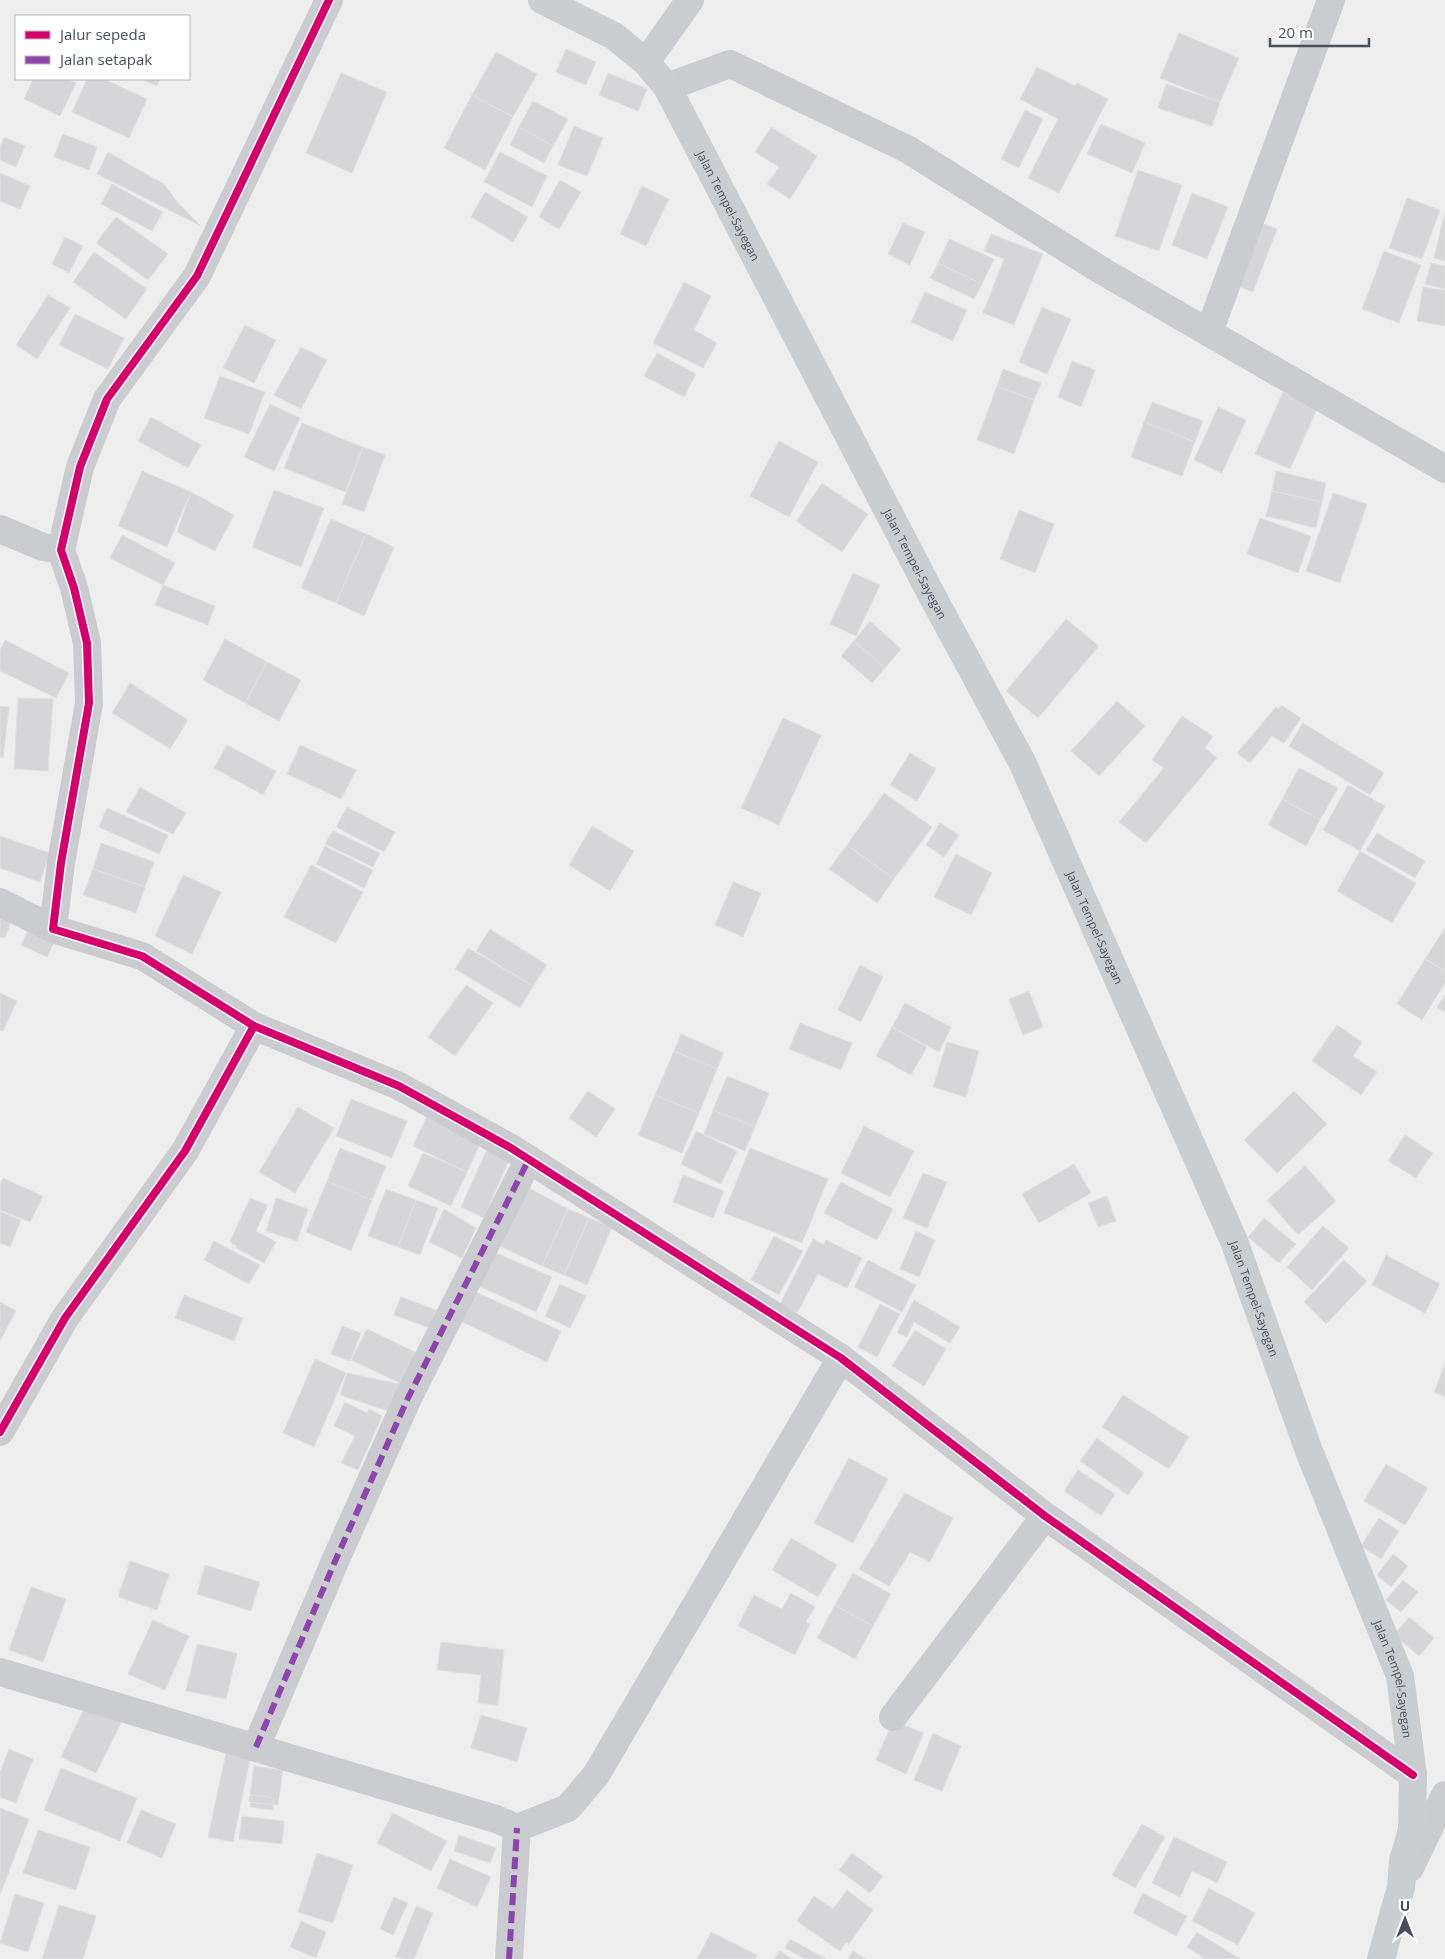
<svg xmlns="http://www.w3.org/2000/svg" width="1445" height="1959" viewBox="0 0 1445 1959" font-family="'Open Sans',sans-serif">
	<style>
		.building { fill: #d6d6d8; stroke: #e0e0e1 }
		.lines { fill: none; stroke-linecap: round; stroke-linejoin: round }
		.minor { stroke: #cacccf; stroke-width: 28 }
		.tertiary { stroke: #cacccf; stroke-width: 28 }
		.secondary { stroke: #cbced1; stroke-width: 28 }
		.quiet { stroke: #8e44ad; stroke-width: 6; stroke-dasharray: 12 6; stroke-linecap: butt }
		.cycleway-casing { stroke: #fff; stroke-width: 11 }
		.cycleway { stroke: #d6006c; stroke-width: 8 }
		.labels { text-anchor: middle; dominant-baseline: central; stroke-width: 4; stroke-linejoin: round; paint-order: stroke }
		.street-label { font-size: 12px; fill: #464f5a; stroke: #fff }
	</style>
	<rect width="100%" height="100%" fill="#efeeee"/>
	<path class="building" d="M1179,33L1239,58L1220,102L1160,78Z
		M566,49L596,62L586,85L556,72Z
		M496,52L537,74L513,117L472,95Z
		M1037,67L1075,86L1077,83L1108,99L1059,193L1028,178L1058,119L1020,99Z
		M341,73L387,92L352,173L306,153Z
		M608,73L647,89L638,111L599,95Z
		M33,79H66L76,83L60,116L24,99Z
		M87,79H104L147,99L129,138L72,112Z
		M141,79H160L157,86Z
		M1166,84L1220,102L1212,126L1158,108Z
		M472,95L513,117L485,170L444,148Z
		M533,101L568,119L553,146L519,127Z
		M1025,110L1043,119L1019,168L1001,159Z
		M1101,124L1145,143L1132,173L1087,154Z
		M574,126L603,138L587,176L558,165Z
		M519,127L553,146L544,163L510,145Z
		M771,127L817,156L790,199L767,184L779,167L755,152Z
		M63,134L97,147L89,170L54,157Z
		M4,137L25,146L16,167L0,160V147Z
		M108,152L165,185L177,202L201,226L97,174Z
		M500,152L547,176L532,207L484,182Z
		M1138,170L1182,185L1159,251L1115,236Z
		M0,173L30,186L20,209L0,201Z
		M560,180L581,192L559,229L539,217Z
		M112,184L163,212L152,231L101,204Z
		M642,186L669,199L646,246L620,234Z
		M485,192L528,217L513,242L471,217Z
		M1192,193L1228,207L1207,259L1172,245Z
		M1407,198L1440,210L1422,259L1389,248Z
		M1445,211V261L1434,258Z
		M116,217L168,254L148,280L96,243Z
		M1259,222L1277,229L1253,292L1235,285Z
		M903,223L925,232L910,265L888,254Z
		M991,234L1043,254L1014,325L983,313L1004,259L984,251Z
		M65,237L83,246L69,273L52,264Z
		M949,239L994,259L982,284L938,263Z
		M1384,251L1421,265L1399,323L1362,309Z
		M94,252L147,289L126,319L73,282Z
		M938,263L982,284L974,299L930,278Z
		M1431,263L1445,266V289L1425,284Z
		M684,282L711,296L694,330L717,343L703,368L653,343Z
		M1423,287L1445,290V326L1417,321Z
		M925,292L967,310L953,341L911,322Z
		M48,295L70,308L37,359L16,345Z
		M1042,307L1071,319L1047,374L1019,362Z
		M75,314L124,338L108,369L59,345Z
		M245,325L276,340L254,383L223,368Z
		M301,347L327,360L301,409L274,395Z
		M657,353L696,374L684,397L644,376Z
		M1072,361L1095,370L1081,407L1058,397Z
		M1003,369L1041,383L1034,400L997,386Z
		M220,376L265,392L249,434L204,418Z
		M997,386L1034,400L1014,454L977,440Z
		M1283,392L1318,407L1290,469L1255,454Z
		M1152,402L1203,421L1195,442L1144,422Z
		M270,404L300,418L274,471L244,457Z
		M1218,407L1246,420L1222,473L1194,460Z
		M151,417L201,445L188,468L138,441Z
		M1144,422L1195,442L1182,476L1131,457Z
		M302,423L363,447L345,492L284,468Z
		M779,441L818,462L789,517L750,496Z
		M363,447L385,455L364,512L342,504Z
		M142,471L191,492L167,547L118,526Z
		M1276,471L1326,483L1322,502L1272,491Z
		M822,483L868,514L842,552L796,521Z
		M274,490L324,508L301,567L252,547Z
		M1272,491L1322,502L1316,528L1266,516Z
		M191,492L234,515L215,551L177,532Z
		M1333,493L1367,504L1340,583L1306,571Z
		M1019,510L1054,524L1035,573L1000,559Z
		M1260,518L1311,536L1298,573L1247,554Z
		M331,519L366,534L336,603L301,588Z
		M366,534L394,547L364,616L336,603Z
		M122,535L175,563L163,585L110,558Z
		M853,573L880,585L856,636L830,624Z
		M163,585L215,606L208,625L155,605Z
		M1066,619L1099,646L1038,718L1006,691Z
		M870,621L901,649L885,668L854,641Z
		M225,639L267,662L245,703L203,680Z
		M5,640L69,673L56,698L0,671V650Z
		M854,641L885,668L872,683L841,656Z
		M267,662L301,680L279,721L245,703Z
		M130,683L188,720L170,749L112,713Z
		M18,698L53,699L48,771L14,769Z
		M1117,701L1145,726L1099,776L1071,751Z
		M1281,705L1301,718L1284,743L1272,736L1250,763L1237,753L1276,707L1279,709Z
		M0,706L9,707L3,758L0,757Z
		M1182,716L1213,736L1205,748L1217,758L1146,843L1119,822L1164,768L1152,760Z
		M783,718L821,735L779,825L741,808Z
		M1303,723L1384,773L1370,795L1289,746Z
		M227,745L276,771L263,795L214,768Z
		M300,745L356,770L341,799L287,774Z
		M910,753L936,769L917,801L890,785Z
		M1299,768L1338,788L1320,820L1282,799Z
		M1348,785L1385,806L1360,851L1323,830Z
		M140,787L186,813L173,834L126,812Z
		M884,793L932,827L894,879L847,845Z
		M1282,799L1320,820L1306,846L1268,825Z
		M347,807L395,832L384,852L336,827Z
		M107,808L168,835L159,854L99,827Z
		M940,823L959,835L944,857L926,845Z
		M592,826L634,851L610,891L569,865Z
		M333,831L380,853L373,867L325,844Z
		M1377,833L1425,861L1415,878L1366,850Z
		M0,836L50,853L40,882L0,868Z
		M101,843L154,862L145,887L93,869Z
		M847,845L894,879L877,903L829,869Z
		M325,846L373,870L364,888L316,864Z
		M1360,851L1416,883L1392,923L1337,891Z
		M956,854L992,873L971,915L934,897Z
		M311,865L363,892L336,943L284,917Z
		M93,869L145,887L136,913L83,895Z
		M183,875L221,892L192,954L155,936Z
		M733,882L761,893L743,937L715,925Z
		M0,907L14,913L5,938L0,937Z
		M30,926L56,938L47,957L21,945Z
		M1445,928V971L1425,959Z
		M490,929L547,965L533,986L476,951Z
		M468,948L533,986L520,1008L455,969Z
		M1425,959L1445,971V983L1422,1020L1397,1004Z
		M860,965L883,977L861,1022L838,1010Z
		M466,985L493,1003L455,1056L428,1037Z
		M1029,991L1043,1027L1023,1035L1009,999Z
		M0,993L17,1001L3,1031L0,1030Z
		M1445,995V1012L1437,1007Z
		M905,1003L951,1027L939,1052L892,1027Z
		M800,1023L852,1043L841,1070L789,1049Z
		M1337,1025L1362,1042L1353,1056L1377,1072L1361,1095L1312,1061Z
		M892,1027L927,1047L911,1075L876,1056Z
		M681,1034L724,1053L717,1069L674,1051Z
		M947,1042L979,1051L966,1097L933,1087Z
		M674,1051L717,1069L699,1113L655,1095Z
		M727,1076L769,1093L755,1127L713,1110Z
		M588,1091L615,1109L596,1137L569,1118Z
		M1294,1091L1327,1124L1277,1173L1244,1140Z
		M655,1095L699,1113L682,1153L638,1135Z
		M351,1099L407,1121L392,1158L336,1136Z
		M298,1107L334,1128L295,1193L259,1172Z
		M713,1110L755,1127L745,1151L704,1134Z
		M427,1116L481,1142L467,1172L413,1146Z
		M864,1126L914,1151L890,1197L841,1173Z
		M696,1131L737,1151L721,1184L681,1164Z
		M1405,1135L1433,1153L1416,1178L1388,1161Z
		M488,1147L508,1162L484,1218L461,1207Z
		M340,1148L386,1166L372,1200L327,1181Z
		M750,1148L828,1179L802,1243L724,1213Z
		M423,1153L467,1172L451,1206L408,1186Z
		M1074,1164L1091,1193L1039,1223L1022,1194Z
		M1305,1166L1336,1201L1298,1235L1267,1200Z
		M923,1173L947,1182L927,1228L903,1218Z
		M683,1175L724,1191L713,1218L673,1202Z
		M3,1178L43,1196L30,1222L0,1210V1184Z
		M327,1181L372,1200L351,1251L306,1232Z
		M841,1182L893,1209L877,1240L824,1213Z
		M523,1185L568,1209L542,1266L494,1243Z
		M386,1189L416,1200L398,1247L368,1236Z
		M1107,1196L1116,1221L1098,1227L1088,1203Z
		M250,1198L268,1205L256,1231L276,1242L264,1263L236,1248L237,1246L230,1242Z
		M276,1198L308,1209L297,1241L266,1231Z
		M416,1200L438,1208L420,1255L398,1247Z
		M444,1209L476,1228L462,1258L429,1242Z
		M568,1209L589,1218L564,1275L542,1266Z
		M0,1211L21,1220L10,1247L0,1243Z
		M589,1218L612,1227L587,1285L564,1275Z
		M1264,1218L1296,1244L1279,1263L1248,1237Z
		M1323,1226L1349,1248L1312,1290L1287,1267Z
		M916,1231L935,1240L919,1277L900,1269Z
		M774,1236L803,1251L779,1295L751,1280Z
		M813,1239L824,1245L826,1240L862,1258L847,1288L818,1274L797,1313L780,1304Z
		M214,1241L260,1265L249,1284L204,1260Z
		M491,1251L552,1277L536,1312L476,1285Z
		M1386,1255L1440,1284L1425,1313L1372,1285Z
		M868,1260L916,1285L902,1312L854,1287Z
		M1344,1260L1367,1281L1326,1324L1304,1302Z
		M560,1284L586,1296L570,1328L545,1316Z
		M476,1292L561,1331L547,1362L462,1322Z
		M184,1295L243,1318L234,1341L175,1318Z
		M401,1297L436,1310L430,1328L394,1315Z
		M914,1300L960,1327L950,1343L914,1322L907,1337L897,1333Z
		M0,1302L16,1311L0,1341Z
		M880,1304L900,1314L877,1357L858,1347Z
		M342,1326L361,1333L350,1361L331,1354Z
		M367,1329L419,1354L404,1385L351,1360Z
		M915,1330L946,1349L924,1386L892,1366Z
		M315,1359L346,1373L314,1447L283,1433Z
		M1445,1364V1397L1434,1392Z
		M347,1373L404,1385L391,1412L340,1395Z
		M1123,1395L1189,1437L1169,1469L1102,1427Z
		M345,1402L367,1413L369,1409L382,1416L358,1470L341,1463L355,1436L334,1426Z
		M1097,1438L1144,1473L1128,1495L1080,1461Z
		M849,1458L888,1479L853,1543L814,1523Z
		M1386,1464L1428,1488L1405,1525L1364,1501Z
		M1078,1470L1115,1494L1101,1516L1064,1491Z
		M905,1493L953,1518L930,1562L910,1552L889,1586L859,1569Z
		M1379,1518L1399,1531L1381,1559L1361,1546Z
		M791,1538L837,1565L818,1597L772,1570Z
		M1393,1554L1408,1566L1391,1587L1377,1575Z
		M130,1561L169,1574L157,1610L118,1597Z
		M205,1565L260,1582L251,1611L197,1594Z
		M853,1573L891,1594L873,1626L835,1605Z
		M1403,1580L1418,1592L1401,1612L1386,1600Z
		M31,1587L66,1599L43,1662L9,1650Z
		M791,1593L815,1607L806,1622L810,1624L795,1655L738,1626L754,1595L782,1609Z
		M835,1605L873,1626L855,1659L817,1638Z
		M1409,1617L1434,1638L1419,1656L1394,1635Z
		M153,1620L189,1636L165,1690L128,1674Z
		M441,1642L504,1650L498,1705L478,1703L481,1675L437,1670Z
		M197,1644L237,1653L226,1699L186,1691Z
		M84,1709L123,1719L96,1773L61,1757Z
		M481,1715L527,1728L517,1762L471,1748Z
		M893,1721L924,1733L906,1774L876,1760Z
		M933,1733L961,1746L942,1791L914,1780Z
		M9,1749L33,1759L16,1803L0,1797V1772Z
		M226,1753L250,1759L233,1842L208,1837Z
		M254,1766L283,1770L278,1805L249,1802Z
		M61,1768L137,1798L120,1841L44,1810Z
		M252,1795L274,1798L273,1810L250,1807Z
		M0,1808L29,1819L0,1895Z
		M141,1810L176,1824L162,1858L127,1843Z
		M393,1813L447,1841L431,1871L377,1843Z
		M242,1816L284,1821L282,1844L239,1839Z
		M1142,1824L1165,1837L1135,1888L1112,1875Z
		M38,1830L90,1847L76,1890L23,1873Z
		M459,1835L496,1848L490,1863L454,1851Z
		M1174,1837L1227,1862L1217,1883L1192,1871L1180,1897L1152,1883Z
		M317,1853L353,1865L333,1923L298,1912Z
		M852,1853L883,1876L870,1893L839,1870Z
		M450,1859L491,1877L477,1907L437,1888Z
		M1209,1888L1255,1913L1238,1945L1192,1921Z
		M847,1890L873,1910L849,1944L846,1942L840,1951L797,1921L814,1896L833,1909Z
		M1143,1893L1187,1916L1176,1936L1133,1913Z
		M15,1894L44,1903L28,1952L0,1943Z
		M394,1897L408,1903L393,1935L380,1929Z
		M59,1905L96,1916L83,1959H42Z
		M416,1906L433,1913L414,1959H402L396,1957Z
		M301,1921L326,1932L316,1958L290,1947Z
		M711,1932L757,1955L755,1959H697Z
		M1197,1932L1240,1959H1205L1187,1947Z
		M790,1939L826,1959H805L785,1948Z
		M780,1951L792,1959H774Z
		M853,1951L866,1959H848Z"/>
	<g class="lines">
		<path class="minor" d="M646,62L690,0
			M667,87L730,64L907,149L1104,272L1445,469
			M1209,332L1331,0
			M0,529L43,547L61,550
			M0,902L53,929
			M254,1026L399,1086L511,1148L841,1358L1045,1516L1413,1775
			M0,1432L65,1318L185,1151L254,1026L142,956L53,929L61,863L89,703L87,643L74,588L61,550L80,467L107,399L197,276L329,0
			M0,1672L496,1819L517,1828L568,1808L596,1775L841,1358
			M893,1717L1045,1516
			M256,1747L336,1559L408,1398L529,1159
			M509,1959L517,1828"/>
		<path class="tertiary" d="M1410,1868L1445,1795"/>
		<path class="secondary" id="s1" d="M542,0L614,36L646,62L667,87L929,590L1022,762L1234,1241L1309,1451L1400,1676L1413,1775L1412,1830L1403,1861L1401,1887L1381,1959"/>
		<path class="quiet" d="M256,1747L336,1559L408,1398L529,1159
			M509,1959L517,1828"/>
		<defs>
			<path id="cycleway" d="M254,1026L399,1086L511,1148L841,1358L1045,1516L1413,1775
				M0,1432L65,1318L185,1151L254,1026L142,956L53,929L61,863L89,703L87,643L74,588L61,550L80,467L107,399L197,276L329,0"/>
		</defs>
		<use href="#cycleway" class="cycleway-casing"/>
		<use href="#cycleway" class="cycleway"/>
	</g>
	<g class="labels">
		<g class="street-label">
			<text stroke="none"><textPath href="#s1" startOffset="288">Jalan Tempel-Sayegan</textPath></text>
			<text stroke="none"><textPath href="#s1" startOffset="692">Jalan Tempel-Sayegan</textPath></text>
			<text stroke="none"><textPath href="#s1" startOffset="1098">Jalan Tempel-Sayegan</textPath></text>
			<text stroke="none"><textPath href="#s1" startOffset="1502">Jalan Tempel-Sayegan</textPath></text>
			<text stroke="none"><textPath href="#s1" startOffset="1908">Jalan Tempel-Sayegan</textPath></text>
		</g>
	</g>
	<rect x="15" y="15" width="175" height="65" fill="#ffffff" stroke="#b5b9bd"/>
	<rect x="25" y="31" width="25" height="8" fill="#d6006c" stroke="#b5b9bd"/>
	<text x="60" y="40" font-size="15" fill="#464f5a">Jalur sepeda</text>
	<rect x="25" y="56" width="25" height="8" fill="#8e44ad" stroke="#b5b9bd"/>
	<text x="60" y="65" font-size="15" fill="#464f5a">Jalan setapak</text>
	<g transform="translate(1405 1919)" stroke="#ffffff" stroke-width="4" paint-order="stroke">
	<path d="M0-4L9 19L0 12L-9 19Z" fill="#464f5a"/>
	<text y="-8" font-size="14" font-weight="bold" text-anchor="middle" fill="#464f5a">U</text>
	</g>
	<path d="M1270 38v8h99v-8" fill="none" stroke="#464f5a" stroke-width="2.5"/>
	<text x="1278" y="38" font-size="15" fill="#464f5a" stroke="#ffffff" stroke-width="4" paint-order="stroke">20 m</text>
</svg>
